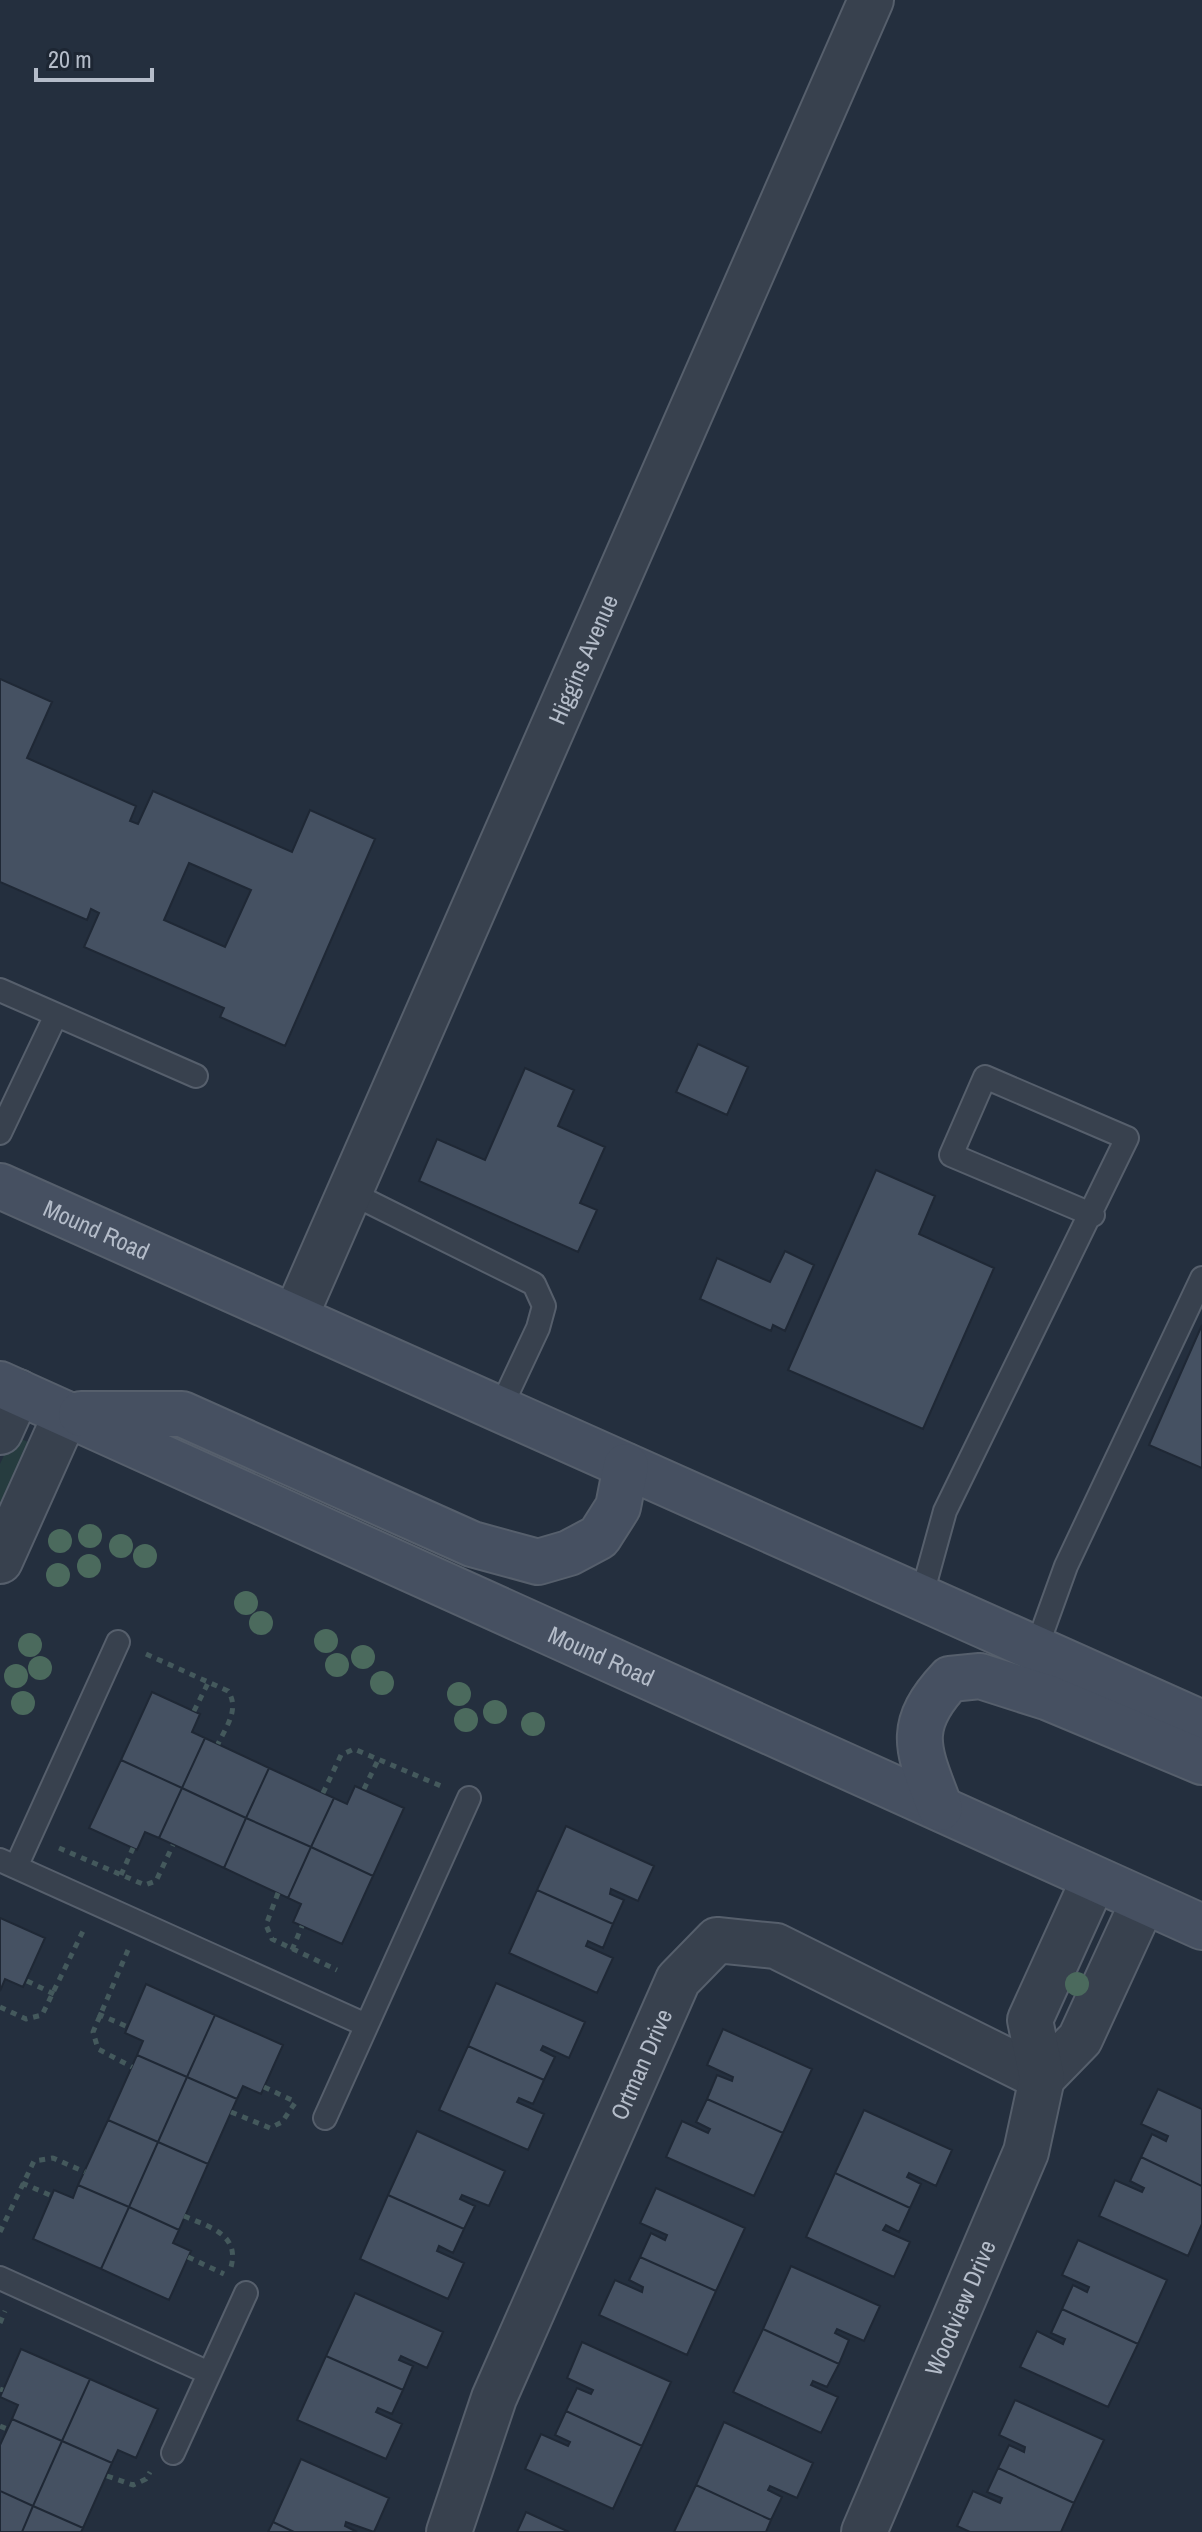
<svg xmlns="http://www.w3.org/2000/svg" width="1202" height="2532" viewBox="0 0 1202 2532" font-family="'Archivo Narrow',sans-serif">
	<style>
		.green { fill: #263c3f }
		.building { fill: #455162; stroke: #1f2835; stroke-width: 2; fill-rule: evenodd }
		.lines { fill: none; stroke-linecap: round; stroke-linejoin: round }
		.lane-casing { stroke: #565f6c; stroke-width: 26 }
		.street-casing { stroke: #565f6c; stroke-width: 48 }
		.secondary-casing { stroke: #565f6c; stroke-width: 48 }
		.path { stroke: #44595c; stroke-width: 5; stroke-dasharray: 6 6; stroke-linecap: butt }
		.lane { stroke: #38414e; stroke-width: 22 }
		.street { stroke: #38414e; stroke-width: 44 }
		.secondary { stroke: #465061; stroke-width: 44 }
		.tree { fill: #4b6a5d }
		.labels { text-anchor: middle; dominant-baseline: central; stroke-width: 8; stroke-linejoin: round; paint-order: stroke }
		.street-label { font-size: 24px; fill: #b4bcc9; stroke: #1d2633 }
	</style>
	<rect width="100%" height="100%" fill="#242f3e"/>
	<path class="green" d="M17,1437L30,1443L0,1521V1464L11,1440Z"/>
	<path class="building" d="M0,679L52,702L27,758L136,806L130,821L138,824L153,791L292,852L310,810L375,839L285,1046L220,1017L224,1008L84,947L99,913L91,909L87,920L0,882ZM189,863L251,890L225,947L164,920Z
		M698,1044L748,1067L727,1115L676,1092Z
		M525,1068L574,1090L558,1126L605,1147L580,1203L597,1210L578,1252L419,1181L437,1139L485,1160Z
		M876,1170L935,1196L919,1234L994,1268L923,1429L788,1370Z
		M785,1251L814,1265L785,1331L773,1325L771,1331L700,1299L717,1258L770,1282Z
		M1202,1325V1468L1149,1445Z
		M152,1692L200,1714L192,1732L205,1738L182,1788L121,1760Z
		M205,1738L269,1768L246,1818L182,1788Z
		M121,1760L182,1788L159,1838L145,1832L137,1850L89,1828Z
		M269,1768L334,1798L311,1847L246,1818Z
		M355,1786L404,1808L373,1876L311,1847L334,1798L347,1804Z
		M182,1788L246,1818L224,1868L159,1838Z
		M246,1818L311,1847L288,1898L224,1868Z
		M566,1826L654,1866L638,1901L611,1889L610,1894L624,1900L613,1924L537,1890Z
		M311,1847L373,1876L342,1944L293,1922L301,1904L288,1898Z
		M537,1890L613,1924L603,1948L588,1941L586,1946L613,1958L597,1993L509,1953Z
		M0,1918L45,1938L23,1987L5,1979L0,1991Z
		M496,1983L585,2022L569,2058L543,2046L541,2050L555,2057L544,2080L468,2046Z
		M146,1984L215,2015L187,2077L137,2055L143,2041L125,2033Z
		M215,2015L283,2045L261,2094L243,2086L237,2099L187,2077Z
		M723,2029L812,2069L783,2133L707,2099L717,2075L732,2081L733,2077L707,2065Z
		M468,2046L544,2080L533,2104L519,2098L517,2102L544,2114L528,2150L439,2110Z
		M137,2055L187,2077L158,2142L108,2120Z
		M187,2077L237,2099L208,2164L158,2142Z
		M1158,2089L1202,2109V2186L1141,2157L1152,2134L1166,2141L1168,2136L1141,2124Z
		M707,2099L783,2133L754,2196L666,2157L682,2121L708,2133L710,2129L696,2122Z
		M864,2110L952,2150L936,2186L909,2173L907,2177L921,2184L910,2208L835,2173Z
		M108,2120L158,2142L129,2207L78,2185Z
		M417,2131L505,2171L489,2206L462,2195L460,2199L475,2206L464,2229L388,2195Z
		M158,2142L208,2164L179,2230L129,2207Z
		M1141,2157L1202,2186V2224L1188,2256L1099,2216L1115,2180L1142,2192L1144,2188L1130,2181Z
		M835,2173L910,2208L899,2232L886,2225L883,2230L910,2242L894,2277L806,2237Z
		M78,2185L129,2207L101,2269L33,2239L54,2190L73,2198Z
		M656,2188L745,2228L716,2291L640,2257L651,2233L665,2240L667,2235L640,2223Z
		M388,2195L464,2229L453,2253L439,2246L437,2251L464,2263L448,2299L360,2259Z
		M129,2207L179,2230L173,2243L191,2251L169,2300L101,2269Z
		M1078,2240L1167,2280L1138,2344L1062,2309L1073,2285L1087,2292L1089,2287L1062,2275Z
		M640,2257L716,2291L687,2355L599,2315L615,2280L642,2292L643,2287L629,2280Z
		M791,2266L880,2306L864,2341L837,2329L835,2333L849,2340L839,2364L763,2329Z
		M355,2293L443,2332L427,2368L401,2356L399,2360L413,2366L403,2390L326,2356Z
		M1062,2309L1138,2344L1108,2407L1020,2367L1037,2331L1063,2344L1065,2339L1051,2333Z
		M763,2329L839,2364L827,2387L813,2381L811,2385L838,2397L821,2433L733,2392Z
		M582,2342L671,2382L642,2446L566,2411L577,2388L591,2394L593,2390L567,2378Z
		M21,2349L90,2379L62,2441L12,2419L18,2405L0,2397Z
		M326,2356L403,2390L392,2414L378,2408L376,2412L402,2424L386,2459L297,2420Z
		M90,2379L158,2409L136,2458L118,2450L112,2463L62,2441Z
		M1015,2400L1104,2440L1074,2503L998,2468L1009,2445L1024,2452L1025,2447L999,2435Z
		M566,2411L642,2446L613,2509L525,2469L541,2434L568,2446L570,2442L555,2435Z
		M12,2419L62,2441L33,2506L0,2491V2445Z
		M724,2422L813,2463L797,2498L770,2486L768,2490L782,2497L771,2520L696,2485Z
		M62,2441L112,2463L83,2528L33,2506Z
		M301,2459L389,2498L374,2532L346,2522L345,2526L357,2532H294L273,2522Z
		M998,2468L1074,2503L1061,2532H970L957,2526L973,2491L1000,2503L1002,2498L987,2492Z
		M696,2485L771,2520L766,2532H674Z
		M0,2491L33,2506L22,2532H0Z
		M33,2506L83,2528L81,2532H22Z
		M526,2512L569,2532H517Z
		M273,2522L294,2532H268Z"/>
	<g class="lines">
		<defs>
			<path id="lane" d="M0,990L196,1076
				M0,1133L56,1015
				M349,1192L534,1284L544,1306L538,1328L500,1409
				M921,1598L945,1511L1127,1138L985,1077L951,1155L1093,1215
				M1036,1649L1066,1566L1202,1278
				M0,1860L366,2025
				M16,1867L118,1642
				M325,2118L469,1798
				M0,2278L209,2373
				M173,2453L246,2293"/>
			<g id="street">
				<path id="s1" d="M295,1317L871,0"/>
				<path d="M0,1432L18,1392"/>
				<path d="M0,1561L66,1414"/>
				<path d="M1042,2078L1080,2039L1143,1902"/>
				<path id="s2" d="M449,2532L494,2398L678,1980L717,1940L776,1946L1042,2078"/>
				<path id="s3" d="M864,2532L1026,2152L1042,2078L1030,2020L1094,1879"/>
			</g>
			<g id="secondary">
				<path id="s4" d="M0,1186L1202,1723"/>
				<path id="s5" d="M0,1384L1202,1927"/>
				<path d="M81,1414H182L472,1544L538,1562L569,1553L599,1537L618,1507L626,1466"/>
				<path d="M940,1808C919,1751 904,1728 950,1679L980,1676L1049,1698L1202,1762"/>
			</g>
		</defs>
		<use href="#lane" class="lane-casing"/>
		<use href="#street" class="street-casing"/>
		<use href="#secondary" class="secondary-casing"/>
		<path class="path" d="M146,1654L228,1691C240,1709 226,1727 218,1744
			M194,1711L209,1681
			M364,1789L379,1758
			M323,1793L341,1755L354,1749L441,1786
			M59,1848L145,1885L156,1881L173,1845
			M121,1875L133,1848
			M278,1893L266,1925L272,1939L337,1970
			M128,1950L93,2032L98,2049L132,2067
			M292,1950L302,1926
			M27,1981L54,1994
			M0,2007L26,2019L42,2015L84,1929
			M98,2014L128,2027
			M264,2087L296,2102
			M231,2112L270,2128L282,2122L295,2103
			M22,2183L52,2196
			M184,2216C209,2227 240,2234 231,2267
			M0,2232L34,2161L53,2158L85,2172
			M188,2257L224,2274
			M0,2323L5,2311
			M0,2389L3,2390
			M0,2426L7,2429
			M107,2476L133,2485L146,2479L150,2472"/>
		<use href="#lane" class="lane"/>
		<use href="#street" class="street"/>
		<use href="#secondary" class="secondary"/>
	</g>
	<g class="tree">
		<circle cx="90" cy="1536" r="12"/>
		<circle cx="60" cy="1541" r="12"/>
		<circle cx="121" cy="1546" r="12"/>
		<circle cx="145" cy="1556" r="12"/>
		<circle cx="89" cy="1566" r="12"/>
		<circle cx="58" cy="1575" r="12"/>
		<circle cx="246" cy="1603" r="12"/>
		<circle cx="261" cy="1623" r="12"/>
		<circle cx="326" cy="1641" r="12"/>
		<circle cx="30" cy="1645" r="12"/>
		<circle cx="363" cy="1657" r="12"/>
		<circle cx="337" cy="1665" r="12"/>
		<circle cx="40" cy="1668" r="12"/>
		<circle cx="16" cy="1676" r="12"/>
		<circle cx="382" cy="1683" r="12"/>
		<circle cx="459" cy="1694" r="12"/>
		<circle cx="23" cy="1703" r="12"/>
		<circle cx="495" cy="1712" r="12"/>
		<circle cx="466" cy="1720" r="12"/>
		<circle cx="533" cy="1724" r="12"/>
		<circle cx="1077" cy="1984" r="12"/>
	</g>
	<g class="labels">
		<g class="street-label">
			<text stroke="none"><textPath href="#s1" startOffset="718">Higgins Avenue</textPath></text>
			<text stroke="none"><textPath href="#s4" startOffset="106">Mound Road</textPath></text>
			<text stroke="none"><textPath href="#s5" startOffset="660">Mound Road</textPath></text>
			<text stroke="none"><textPath href="#s2" startOffset="506">Ortman Drive</textPath></text>
			<text stroke="none"><textPath href="#s3" startOffset="244">Woodview Drive</textPath></text>
		</g>
	</g>
	<path d="M36 68v12h116v-12" fill="none" stroke="#b4bcc9" stroke-width="4"/>
	<text x="48" y="68" font-size="24" fill="#b4bcc9" stroke="#1d2633" stroke-width="6" paint-order="stroke">20 m</text>
</svg>
